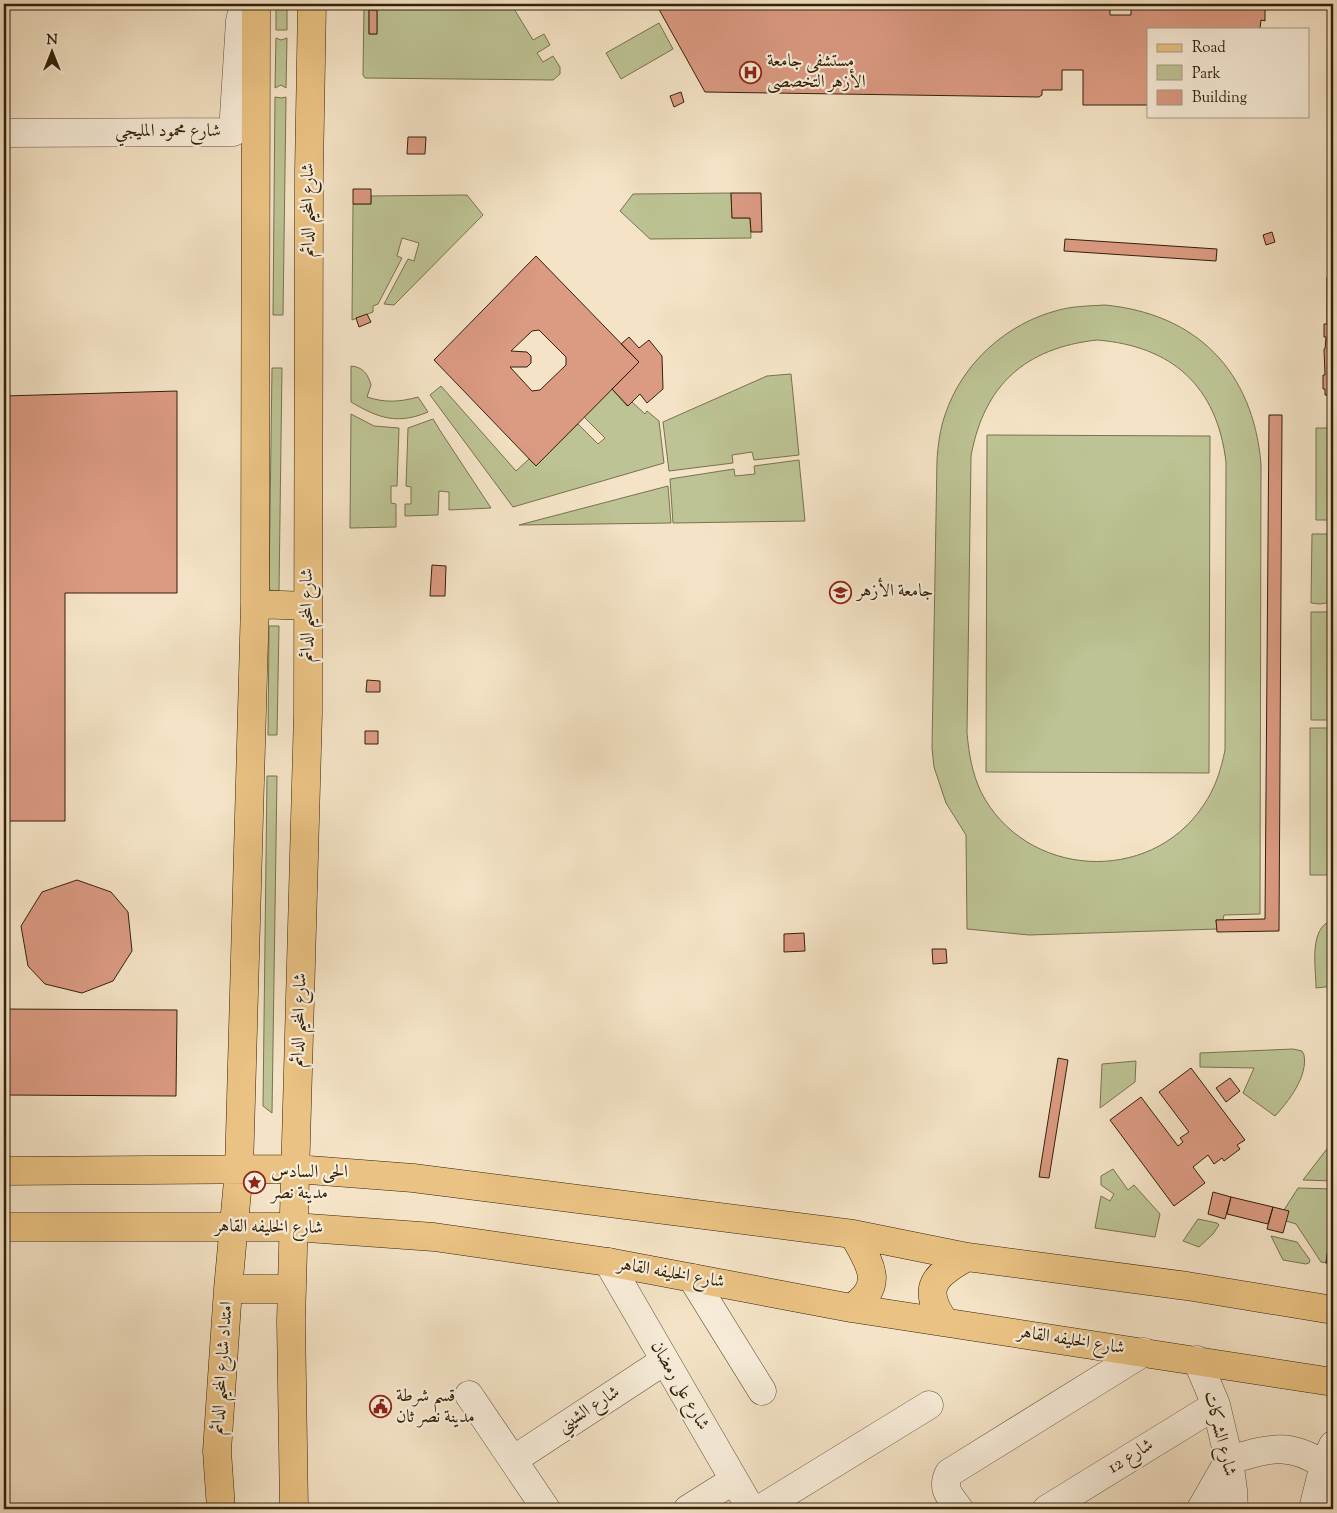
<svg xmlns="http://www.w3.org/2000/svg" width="1337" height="1513" viewBox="0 0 1337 1513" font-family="'Sorts Mill Goudy',Amiri,serif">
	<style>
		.green { fill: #bdc394; stroke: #78724e; fill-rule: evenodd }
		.building { fill: #db9a82; stroke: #322108; fill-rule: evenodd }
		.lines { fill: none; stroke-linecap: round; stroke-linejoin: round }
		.minor-casing { stroke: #625238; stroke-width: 29 }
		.major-casing { stroke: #322108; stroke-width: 29 }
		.minor { stroke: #f8edda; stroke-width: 28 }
		.major { stroke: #eac283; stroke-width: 28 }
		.labels { text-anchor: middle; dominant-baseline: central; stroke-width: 4.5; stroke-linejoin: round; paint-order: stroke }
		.poi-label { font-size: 18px; fill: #322108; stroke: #f8edda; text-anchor: start }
		.street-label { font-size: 18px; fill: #322108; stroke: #f8edda }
	</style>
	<rect width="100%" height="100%" fill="#f4e3c6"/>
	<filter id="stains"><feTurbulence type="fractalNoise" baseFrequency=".004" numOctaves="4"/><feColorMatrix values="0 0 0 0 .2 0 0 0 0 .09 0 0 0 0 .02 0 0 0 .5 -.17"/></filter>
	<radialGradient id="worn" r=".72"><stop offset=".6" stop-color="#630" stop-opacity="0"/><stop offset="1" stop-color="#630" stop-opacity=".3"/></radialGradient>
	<path class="green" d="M276,4H287V30H276Z
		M364,4H511L533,40L544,34L550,45L537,53L543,62L553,56L560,67V74L553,80L365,78L363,75ZM369,11H377V34H369Z
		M659,23L673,49L621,79L606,53Z
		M276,38L281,40L287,38L286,88L281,85L275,88Z
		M275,97L281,98L286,97L283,315H273Z
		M731,193L732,218H750L751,238L650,239L620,211L633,194Z
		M467,195L483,215L394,305L384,304L408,259L414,261L419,243L402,238L397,256L402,258L378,304L373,306V312L352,320L353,204H371V196Z
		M1105,305C1197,314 1253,371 1261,464L1260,914L1224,915L1223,920H1216L1217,929L1029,935L967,929L966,835L946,803L934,767L932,748L937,460C938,445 940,429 945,415C962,363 1007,323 1059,310C1074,306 1089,306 1105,305ZM1097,340C1172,346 1217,386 1226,462L1225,750C1221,770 1215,789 1203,806C1149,886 1025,878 981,792C972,773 969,754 967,733L971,456C984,385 1025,348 1097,340Z
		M351,366C363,367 368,374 371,385L367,397C385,403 400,402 418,397L428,412C397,425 378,418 351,402Z
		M272,368H282L279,591L269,590Z
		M791,374L799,455L754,460L752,452L732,455L733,463L669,471L663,422L767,376Z
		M441,386L516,471L529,459L536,465L578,424L598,444L605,438L584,417L612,389L627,406L632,402L645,414L647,411L659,421L664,463L513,507L430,395Z
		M351,414L374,426L399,428L397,486H391V503L396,504V527L350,528Z
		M433,419L441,432L491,508L449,510V492L439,491L438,515L405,516V504H411V487L406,486L408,428Z
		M1316,428H1333V520H1316Z
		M987,435L1210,436L1209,773L986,772Z
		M799,460L805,521L673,523L670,479L734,469L735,476L755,474L754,466Z
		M668,486L671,523L519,525Z
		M1312,534H1333V602L1320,604L1311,603Z
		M1311,612H1333V720H1311Z
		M269,626H279L277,735H268Z
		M1310,728H1333V875H1310Z
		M267,776H277L272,1113L263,1106Z
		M1333,920V986L1316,988C1316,967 1308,927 1333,920Z
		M1293,1049L1302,1051L1304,1055C1308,1076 1289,1101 1275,1116L1243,1093L1254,1068L1200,1067V1053Z
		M1136,1061L1135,1082L1100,1108L1102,1064Z
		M1333,1141V1181L1303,1180Z
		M1113,1169L1128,1190L1134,1185L1160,1214L1155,1237L1095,1228L1101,1196L1110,1201L1114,1194L1101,1185V1176Z
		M1298,1188L1333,1189V1249L1328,1248L1326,1263L1321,1262L1296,1224L1286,1221L1284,1210Z
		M1198,1219L1217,1223L1219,1225L1213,1234L1199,1247L1183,1241Z
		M1271,1236L1297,1242L1310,1260L1309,1263L1306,1264L1283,1260Z"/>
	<path class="building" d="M656,4H1110V15H1131V4H1265V21L1261,20L1260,29H1148V105H1083V70H1062V90H1042V95L1039,97L705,92Z
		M369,10H377V34H369Z
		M681,92L684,102L674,107L670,96Z
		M408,137H426L425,154H407Z
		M353,189H371V204H353Z
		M731,193H761L762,232H751L750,218H732Z
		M1272,232L1275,242L1266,245L1263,235Z
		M1065,239L1217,249L1216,261L1064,251Z
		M536,256L639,362L536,466L434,360ZM539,330L566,357V365L540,390L532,391L510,367H527L531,363V356L527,352L511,351L532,331Z
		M1327,277H1333V395H1325V389H1323V375H1325L1324,349H1325L1326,337H1324V324H1327Z
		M367,314L371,322L359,327L356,318Z
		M629,337L639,348L649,340L662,356L663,389L647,403L640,394L628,406L612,389L639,362L621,344Z
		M177,391V593H65V821H4V396Z
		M1269,415H1282L1279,931L1217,932L1216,920L1265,919Z
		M432,565L446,566L445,596H430Z
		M367,680L380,681V692H366Z
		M365,731H378V744H365Z
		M77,880L111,892L128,912L132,951L113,981L82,993L45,984L28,966L21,926L42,892Z
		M804,933L805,951L784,952V934Z
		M932,949H946L947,963L933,964Z
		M4,1009L177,1010L176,1096L4,1095Z
		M1058,1058L1068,1060L1049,1178L1039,1177Z
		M1191,1068L1245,1140L1237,1145L1240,1149L1224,1161L1222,1158L1214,1164L1208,1155L1193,1167L1205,1183L1174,1206L1110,1120L1141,1097L1178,1146L1183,1142L1180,1138L1189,1132L1159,1092Z
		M1230,1078L1240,1091L1226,1102L1216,1088Z
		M1213,1192L1231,1197L1225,1219L1208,1214Z
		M1231,1197L1273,1207L1268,1224L1227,1214Z
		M1273,1207L1289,1211L1283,1233L1267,1229Z
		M1328,1248L1333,1249V1264L1326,1263Z"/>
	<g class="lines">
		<defs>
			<path id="minor" d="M4,133L233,132L240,21L244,4
				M608,1262L751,1509
				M692,1278L762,1391
				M1197,1360L1216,1405L1229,1460L1233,1490L1234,1509
				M469,1395L546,1509
				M513,1460L664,1361
				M688,1509L734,1480
				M760,1509L929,1405
				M959,1509C950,1496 941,1489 949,1473L1144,1352
				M1047,1509L1216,1405
				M1201,1509L1229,1460C1268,1449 1288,1441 1324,1465
				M1313,1509L1324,1465L1333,1445"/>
			<path id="major" d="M255,604L308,606
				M4,1171L296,1169L413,1178L853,1234L967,1257L1187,1286L1333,1310
				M4,1227H294L434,1237L608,1262L851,1308L1333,1382
				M228,1289H292
				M851,1308C887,1285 869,1263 853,1234
				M945,1322C920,1288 935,1275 967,1257
				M221,1509L217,1451L228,1289L239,1170L255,604L256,4
				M294,1509L291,1321L308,713L309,171L312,4"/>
		</defs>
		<use href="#minor" class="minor-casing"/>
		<use href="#major" class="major-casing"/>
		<use href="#minor" class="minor"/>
		<use href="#major" class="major"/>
	</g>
	<defs>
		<symbol id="hospital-ring" viewBox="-11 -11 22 22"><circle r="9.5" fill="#f8edda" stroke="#8f2418" stroke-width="1.5"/><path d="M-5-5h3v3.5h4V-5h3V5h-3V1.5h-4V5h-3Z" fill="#8f2418"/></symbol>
		<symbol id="university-ring" viewBox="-11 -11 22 22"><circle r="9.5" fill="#f8edda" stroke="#8f2418" stroke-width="1.5"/><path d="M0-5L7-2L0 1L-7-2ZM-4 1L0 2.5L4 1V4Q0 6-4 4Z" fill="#8f2418"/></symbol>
		<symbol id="sight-ring" viewBox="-11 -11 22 22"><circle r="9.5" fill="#f8edda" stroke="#8f2418" stroke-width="1.5"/><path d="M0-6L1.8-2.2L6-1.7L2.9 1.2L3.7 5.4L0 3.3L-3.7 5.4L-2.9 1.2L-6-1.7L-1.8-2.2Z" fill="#8f2418"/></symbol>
		<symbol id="civic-ring" viewBox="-11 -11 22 22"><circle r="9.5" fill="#f8edda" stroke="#8f2418" stroke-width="1.5"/><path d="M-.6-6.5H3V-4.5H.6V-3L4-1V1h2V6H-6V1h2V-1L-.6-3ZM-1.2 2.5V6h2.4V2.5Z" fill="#8f2418"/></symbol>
	</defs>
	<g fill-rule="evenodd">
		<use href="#hospital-ring" x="738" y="60" width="25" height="25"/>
		<use href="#university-ring" x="828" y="580" width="25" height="25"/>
		<use href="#sight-ring" x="242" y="1170" width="25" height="25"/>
		<use href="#civic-ring" x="368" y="1394" width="25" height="25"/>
	</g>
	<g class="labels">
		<g class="poi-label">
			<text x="767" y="62">مستشفى جامعة<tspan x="767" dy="21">الأزهر التخصصى</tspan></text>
			<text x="857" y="592">جامعة الأزهر</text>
			<text x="271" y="1173">الحى السادس<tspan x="271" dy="21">مدينة نصر</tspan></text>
			<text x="396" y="1397">قسم شرطة<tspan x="396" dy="21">مدينة نصر ثان</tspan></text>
		</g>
		<g class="street-label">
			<text x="168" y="132">شارع محمود المليجي</text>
			<text transform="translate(309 210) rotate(-90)">شارع المخيم الدائم</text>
			<text transform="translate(308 615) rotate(-90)">شارع المخيم الدائم</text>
			<text transform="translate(300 1020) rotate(-88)">شارع المخيم الدائم</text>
			<text transform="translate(269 1228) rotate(1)">شارع الخليفه القاهر</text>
			<text transform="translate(671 1274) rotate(10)">شارع الخليفه القاهر</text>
			<text transform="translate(1071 1341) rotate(9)">شارع الخليفه القاهر</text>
			<text transform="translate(223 1368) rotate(-86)">امتداد شارع المخيم الدائم</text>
			<text transform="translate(679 1386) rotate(60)">شارع على رمضان</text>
			<text transform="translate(589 1410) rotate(-33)">شارع الشيني</text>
			<text transform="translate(1219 1434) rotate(76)">شارع الشركات</text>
			<text transform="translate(1131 1457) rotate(-32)">شارع 12</text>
		</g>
	</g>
	<rect width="1337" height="1513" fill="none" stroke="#f4e3c6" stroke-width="20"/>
	<rect x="5" y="5" width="1327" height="1503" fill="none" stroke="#322108" stroke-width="2.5"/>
	<rect x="10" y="10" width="1317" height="1493" fill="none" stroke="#322108"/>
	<rect x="1147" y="28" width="162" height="90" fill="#f8edda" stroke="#a99b86"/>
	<rect x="1157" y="44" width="25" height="8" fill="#eac283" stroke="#a99b86"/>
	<text x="1192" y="52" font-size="15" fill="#322108">Road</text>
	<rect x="1157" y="65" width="25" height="15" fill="#bdc394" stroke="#a99b86"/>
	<text x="1192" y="78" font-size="15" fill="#322108">Park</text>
	<rect x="1157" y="90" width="25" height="15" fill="#db9a82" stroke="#a99b86"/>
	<text x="1192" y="102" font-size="15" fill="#322108">Building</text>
	<g transform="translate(52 52)" stroke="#f8edda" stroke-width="4" paint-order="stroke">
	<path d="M0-4L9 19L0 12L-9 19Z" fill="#322108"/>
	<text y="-8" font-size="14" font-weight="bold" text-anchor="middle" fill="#322108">N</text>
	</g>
	<rect width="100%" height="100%" filter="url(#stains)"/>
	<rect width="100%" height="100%" fill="url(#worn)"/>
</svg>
